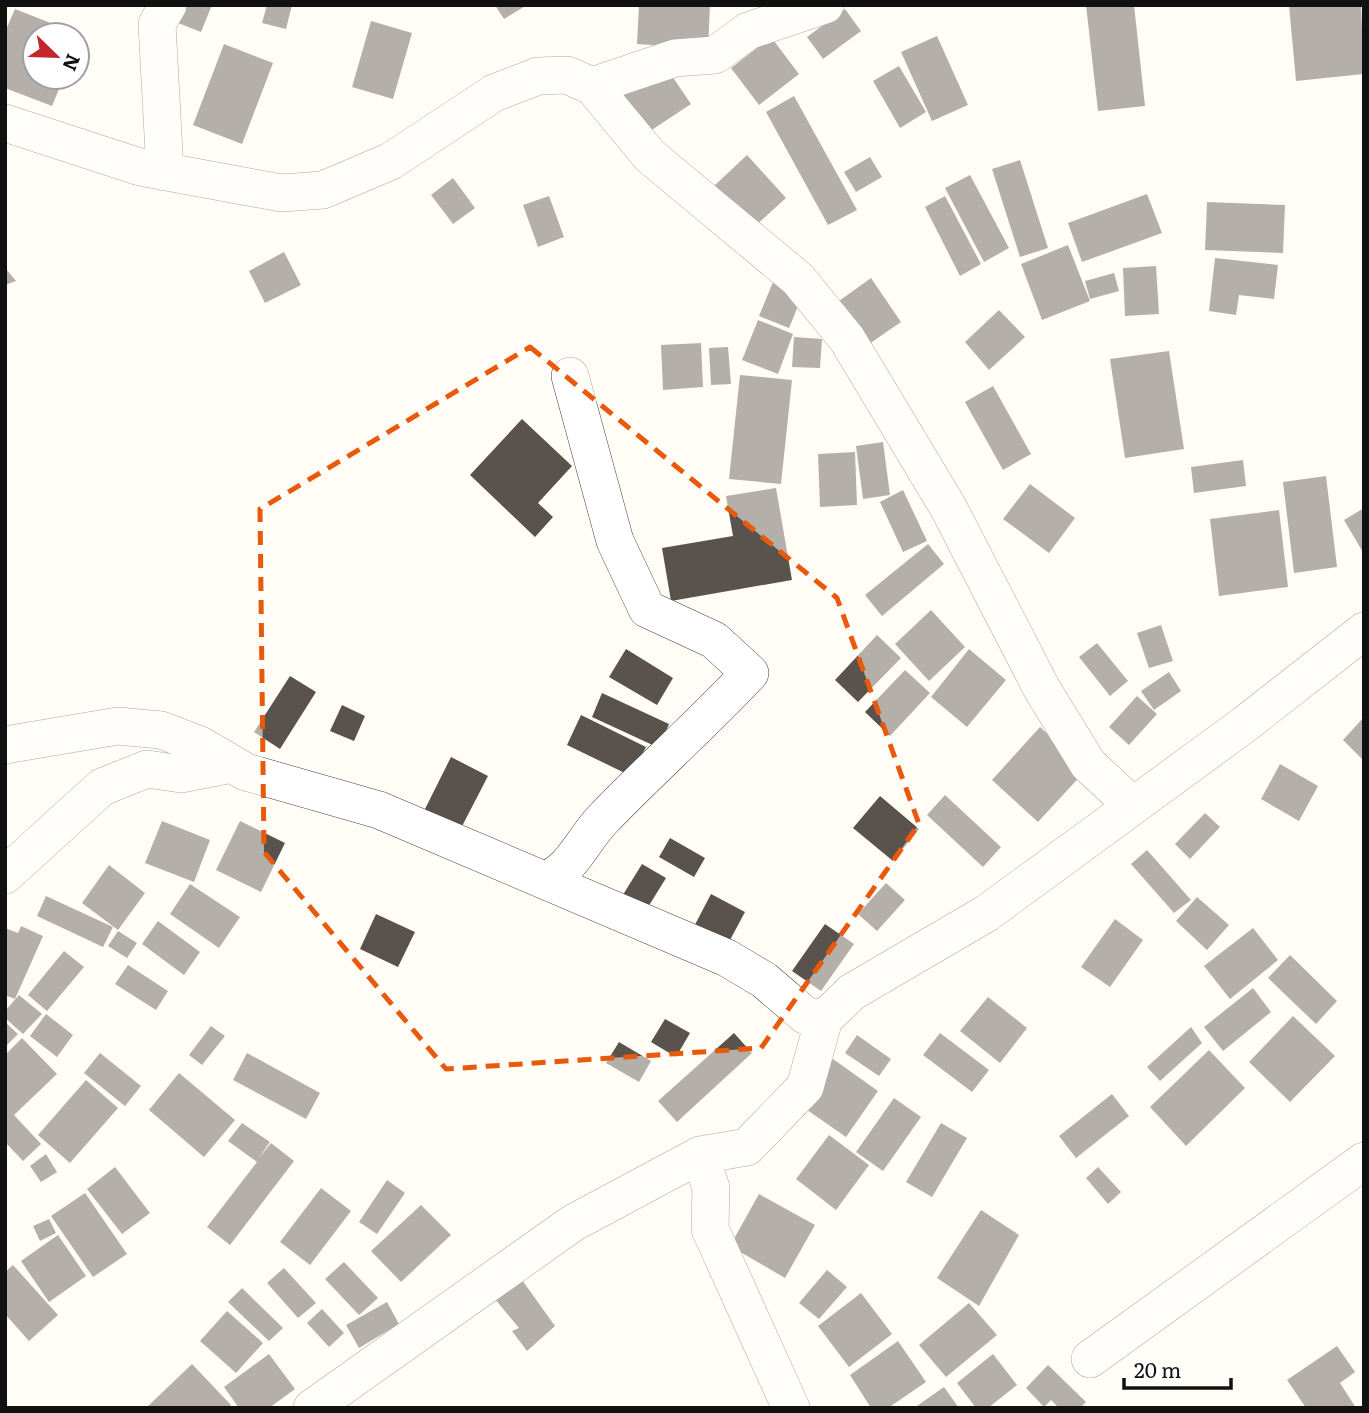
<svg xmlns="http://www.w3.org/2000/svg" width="1369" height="1413" viewBox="0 0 1369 1413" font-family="Literata,serif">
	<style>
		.building { fill: #5a524d }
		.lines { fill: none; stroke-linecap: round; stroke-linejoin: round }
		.street-casing { stroke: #444; stroke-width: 38 }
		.street { stroke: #fff; stroke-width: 37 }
		.marked { fill: none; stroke: #e8590c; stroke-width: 5; stroke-dasharray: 14 9; stroke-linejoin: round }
	</style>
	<rect width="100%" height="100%" fill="#fffdf5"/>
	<path class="building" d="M179,5H212L201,32L173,21Z
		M267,5H292L286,29L262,23Z
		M495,5H527L504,19Z
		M639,5H710L708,49L637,44Z
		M1086,5H1134L1145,106L1098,111Z
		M1289,5H1361L1364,74L1296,81Z
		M15,9L81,35L77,43V35H35V77H64L52,106L5,88V32Z
		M845,9L861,31L823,59L807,37Z
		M371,21L412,33L393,99L352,87Z
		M937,36L968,105L932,121L901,52Z
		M771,37L799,74L759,105L731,68Z
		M224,44L273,63L242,144L193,125Z
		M899,66L926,112L900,128L873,81Z
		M666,67L691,104L644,135L619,98Z
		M794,96L857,210L828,225L766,112Z
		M747,155L786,198L753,228L714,186Z
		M870,157L882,177L856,192L844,172Z
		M1020,160L1048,248L1020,257L992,169Z
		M970,175L1009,248L984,262L945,188Z
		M453,178L475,208L453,224L431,195Z
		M1147,194L1162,233L1082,262L1068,223Z
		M549,196L564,237L538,247L523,205Z
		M945,196L981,264L960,276L925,207Z
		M1207,202L1285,205L1283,253L1205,250Z
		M1068,245L1090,301L1042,320L1021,264Z
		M284,252L301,285L265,303L249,271Z
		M1215,258L1278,265L1274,299L1239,295L1236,315L1209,311Z
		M1156,266L1159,314L1125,316L1123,268Z
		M5,268L16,281L5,285Z
		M1114,273L1119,291L1090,299L1085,281Z
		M871,278L901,322L869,344L839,301Z
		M773,282L803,294L789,328L759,316Z
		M999,310L1025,337L989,370L965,342Z
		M758,320L793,334L778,374L742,360Z
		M794,337L822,339L820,368L792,367Z
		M701,343L703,387L663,390L661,345Z
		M728,347L731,384L711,385L709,348Z
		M1169,351L1184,449L1125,458L1110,359Z
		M740,375L792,380L781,484L729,479Z
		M993,386L1031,454L1003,470L965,402Z
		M522,419L572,466L538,503L553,517L535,537L470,475Z
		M883,442L890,495L863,499L856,446Z
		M855,452L857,505L820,507L818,454Z
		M1243,460L1246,486L1194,493L1191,467Z
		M1326,476L1337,567L1294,573L1283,482Z
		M1030,484L1075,518L1049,553L1003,519Z
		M776,488L792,580L671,601L662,548L733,536L726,496Z
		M903,490L927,541L903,552L880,502Z
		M1364,508V554L1344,520Z
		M1279,510L1288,587L1219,596L1210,519Z
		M928,544L944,564L882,616L865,595Z
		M931,610L965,647L929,681L895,644Z
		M1161,625L1173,661L1149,668L1137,633Z
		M877,635L901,658L858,702L835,680Z
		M1097,643L1128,681L1110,696L1079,657Z
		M626,649L673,678L657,705L609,677Z
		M969,649L1006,680L967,727L931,697Z
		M905,670L930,693L890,736L865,712Z
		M1169,672L1181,691L1154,710L1141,691Z
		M290,676L316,692L280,749L254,732Z
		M602,693L669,724L659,748L592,717Z
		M1137,696L1157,714L1129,745L1109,727Z
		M342,705L365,716L354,741L330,731Z
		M581,715L646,747L631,776L567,745Z
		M1364,717V757L1362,759L1343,740Z
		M1040,727L1086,770L1038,822L992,780Z
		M451,757L488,776L458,834L422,815Z
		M1280,764L1318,786L1299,821L1261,799Z
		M945,795L1001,847L983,867L927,815Z
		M880,796L919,829L893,861L853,828Z
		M1205,813L1220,827L1190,859L1175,844Z
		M162,821L210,840L194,882L145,863Z
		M240,821L285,843L261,892L216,870Z
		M670,838L705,858L694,877L659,857Z
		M1147,850L1191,900L1174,913L1131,864Z
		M642,864L666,878L645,912L621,898Z
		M109,865L145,893L118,930L82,903Z
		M886,883L905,900L877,931L858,914Z
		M190,884L240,917L219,948L170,914Z
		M711,894L745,912L722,955L688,938Z
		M46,896L113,927L103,947L37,916Z
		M1197,897L1229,925L1207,950L1176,921Z
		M376,914L415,932L398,967L360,949Z
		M1115,919L1143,940L1110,987L1081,967Z
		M158,921L200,952L184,975L142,944Z
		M825,924L854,944L821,991L792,971Z
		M21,926L43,936L15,999L5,995V928L18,933Z
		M1253,928L1278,960L1230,999L1204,966Z
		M118,931L137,943L127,958L108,946Z
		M64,951L84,967L47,1011L28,995Z
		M1290,955L1337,1001L1316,1024L1268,978Z
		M128,965L168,991L156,1010L115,984Z
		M1253,988L1271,1012L1223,1051L1204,1027Z
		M19,995L42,1014L23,1034L5,1018V1011Z
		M988,997L1027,1028L1000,1063L960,1031Z
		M46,1014L73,1035L57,1057L30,1036Z
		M1293,1016L1335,1056L1290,1102L1249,1062Z
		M665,1019L690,1033L676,1057L651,1042Z
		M5,1022L18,1034L5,1047Z
		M211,1026L225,1036L202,1065L189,1055Z
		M1191,1027L1202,1043L1160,1081L1147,1067Z
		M734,1033L752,1053L677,1122L658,1101Z
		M940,1033L989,1070L972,1092L923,1055Z
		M857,1035L891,1059L879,1076L845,1053Z
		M22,1038L57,1074L14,1115L41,1144L23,1161L5,1142V1055Z
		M619,1042L651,1061L639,1082L606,1063Z
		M1209,1050L1245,1088L1186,1146L1150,1107Z
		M100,1053L141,1086L125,1106L84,1073Z
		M247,1053L320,1093L306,1119L233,1080Z
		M833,1059L878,1091L846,1137L800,1105Z
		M179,1073L235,1120L204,1157L149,1110Z
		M86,1080L118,1108L70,1163L38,1135Z
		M1112,1094L1129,1116L1076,1158L1059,1136Z
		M894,1098L921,1117L883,1171L856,1152Z
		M242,1123L270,1142L258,1159L271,1143L294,1161L230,1245L207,1227L257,1162L228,1141Z
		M941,1123L967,1138L932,1197L906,1182Z
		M829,1135L869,1165L836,1210L796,1179Z
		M46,1154L57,1172L41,1182L30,1166Z
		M115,1167L150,1213L122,1234L87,1189Z
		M1098,1167L1121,1192L1108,1204L1086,1178Z
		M387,1180L405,1193L377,1234L359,1222Z
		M321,1188L351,1211L310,1265L280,1242Z
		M85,1193L127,1254L93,1277L51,1216Z
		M759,1194L815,1225L785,1278L730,1246Z
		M421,1205L451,1235L401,1282L371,1251Z
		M981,1210L1019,1235L979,1306L937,1278Z
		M49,1219L56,1233L40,1241L33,1226Z
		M58,1235L86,1276L49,1302L21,1261Z
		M344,1262L378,1298L359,1315L325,1279Z
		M13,1265L58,1315L29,1341L5,1314V1272Z
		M284,1268L316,1303L298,1318L267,1283Z
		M827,1270L847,1287L819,1319L799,1303Z
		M522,1280L555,1326L527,1351L512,1331L519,1328L495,1299Z
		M242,1288L283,1328L269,1341L228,1302Z
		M861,1293L892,1334L849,1367L818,1326Z
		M387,1302L399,1324L359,1348L346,1325Z
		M969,1303L997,1335L946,1377L919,1345Z
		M322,1309L344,1333L329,1347L307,1323Z
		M227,1311L263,1343L236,1373L200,1341Z
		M898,1341L926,1382L888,1408H871L850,1375Z
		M1337,1346L1355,1372L1340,1383L1356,1408H1306L1287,1380Z
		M269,1354L295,1389L269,1408H239L224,1387Z
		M993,1354L1017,1385L988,1408H976L957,1383Z
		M192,1364L231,1405L228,1408H146Z
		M1048,1365L1086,1402L1080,1408H1059L1051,1400L1044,1407L1026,1388Z
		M944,1387L959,1408H914Z"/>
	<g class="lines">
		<defs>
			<path id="street" d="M592,86L675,58L715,55L748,31L825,5
				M5,123L140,167L281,193L323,190L391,161L494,93L538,76L567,75L592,86L650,156L798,279L847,339L948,507L1042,689L1088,764L1133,806
				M165,172L157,24L168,5
				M5,745L118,726L161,730L200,745L246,772L379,810L727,958L764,980L806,1016L824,1019L852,992L987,913L1245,724L1364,631
				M5,875L102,787L147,769L181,774L232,764
				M544,880C571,872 582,841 602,820C650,770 702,724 750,673L714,640L647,609L615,541L570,376
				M1090,1359L1364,1161
				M312,1408L573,1223L700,1155
				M791,1408L710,1229L711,1188L700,1155L747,1147L805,1087L824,1019"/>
		</defs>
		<use href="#street" class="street-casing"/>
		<use href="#street" class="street"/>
	</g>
	<path d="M0 0H1369V1413H0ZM530,347L837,598L919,824L761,1048L446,1069L264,852L260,509Z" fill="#fffdf5" fill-opacity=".55" fill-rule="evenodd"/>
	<path class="marked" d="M530,347L837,598L919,824L761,1048L446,1069L264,852L260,509Z"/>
	<rect width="1369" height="1413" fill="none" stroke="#111111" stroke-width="14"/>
	<g transform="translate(56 56) rotate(113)"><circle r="33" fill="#ffffff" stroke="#a0a0a0" stroke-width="2"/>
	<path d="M0-5L12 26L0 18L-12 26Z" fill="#c4262e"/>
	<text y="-10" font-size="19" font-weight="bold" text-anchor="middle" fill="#111111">N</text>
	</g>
	<path d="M1124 1378v10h107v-10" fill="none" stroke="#111111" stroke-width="3.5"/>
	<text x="1134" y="1378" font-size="21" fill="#111111" stroke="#ffffff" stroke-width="5" paint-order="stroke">20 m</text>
</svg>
